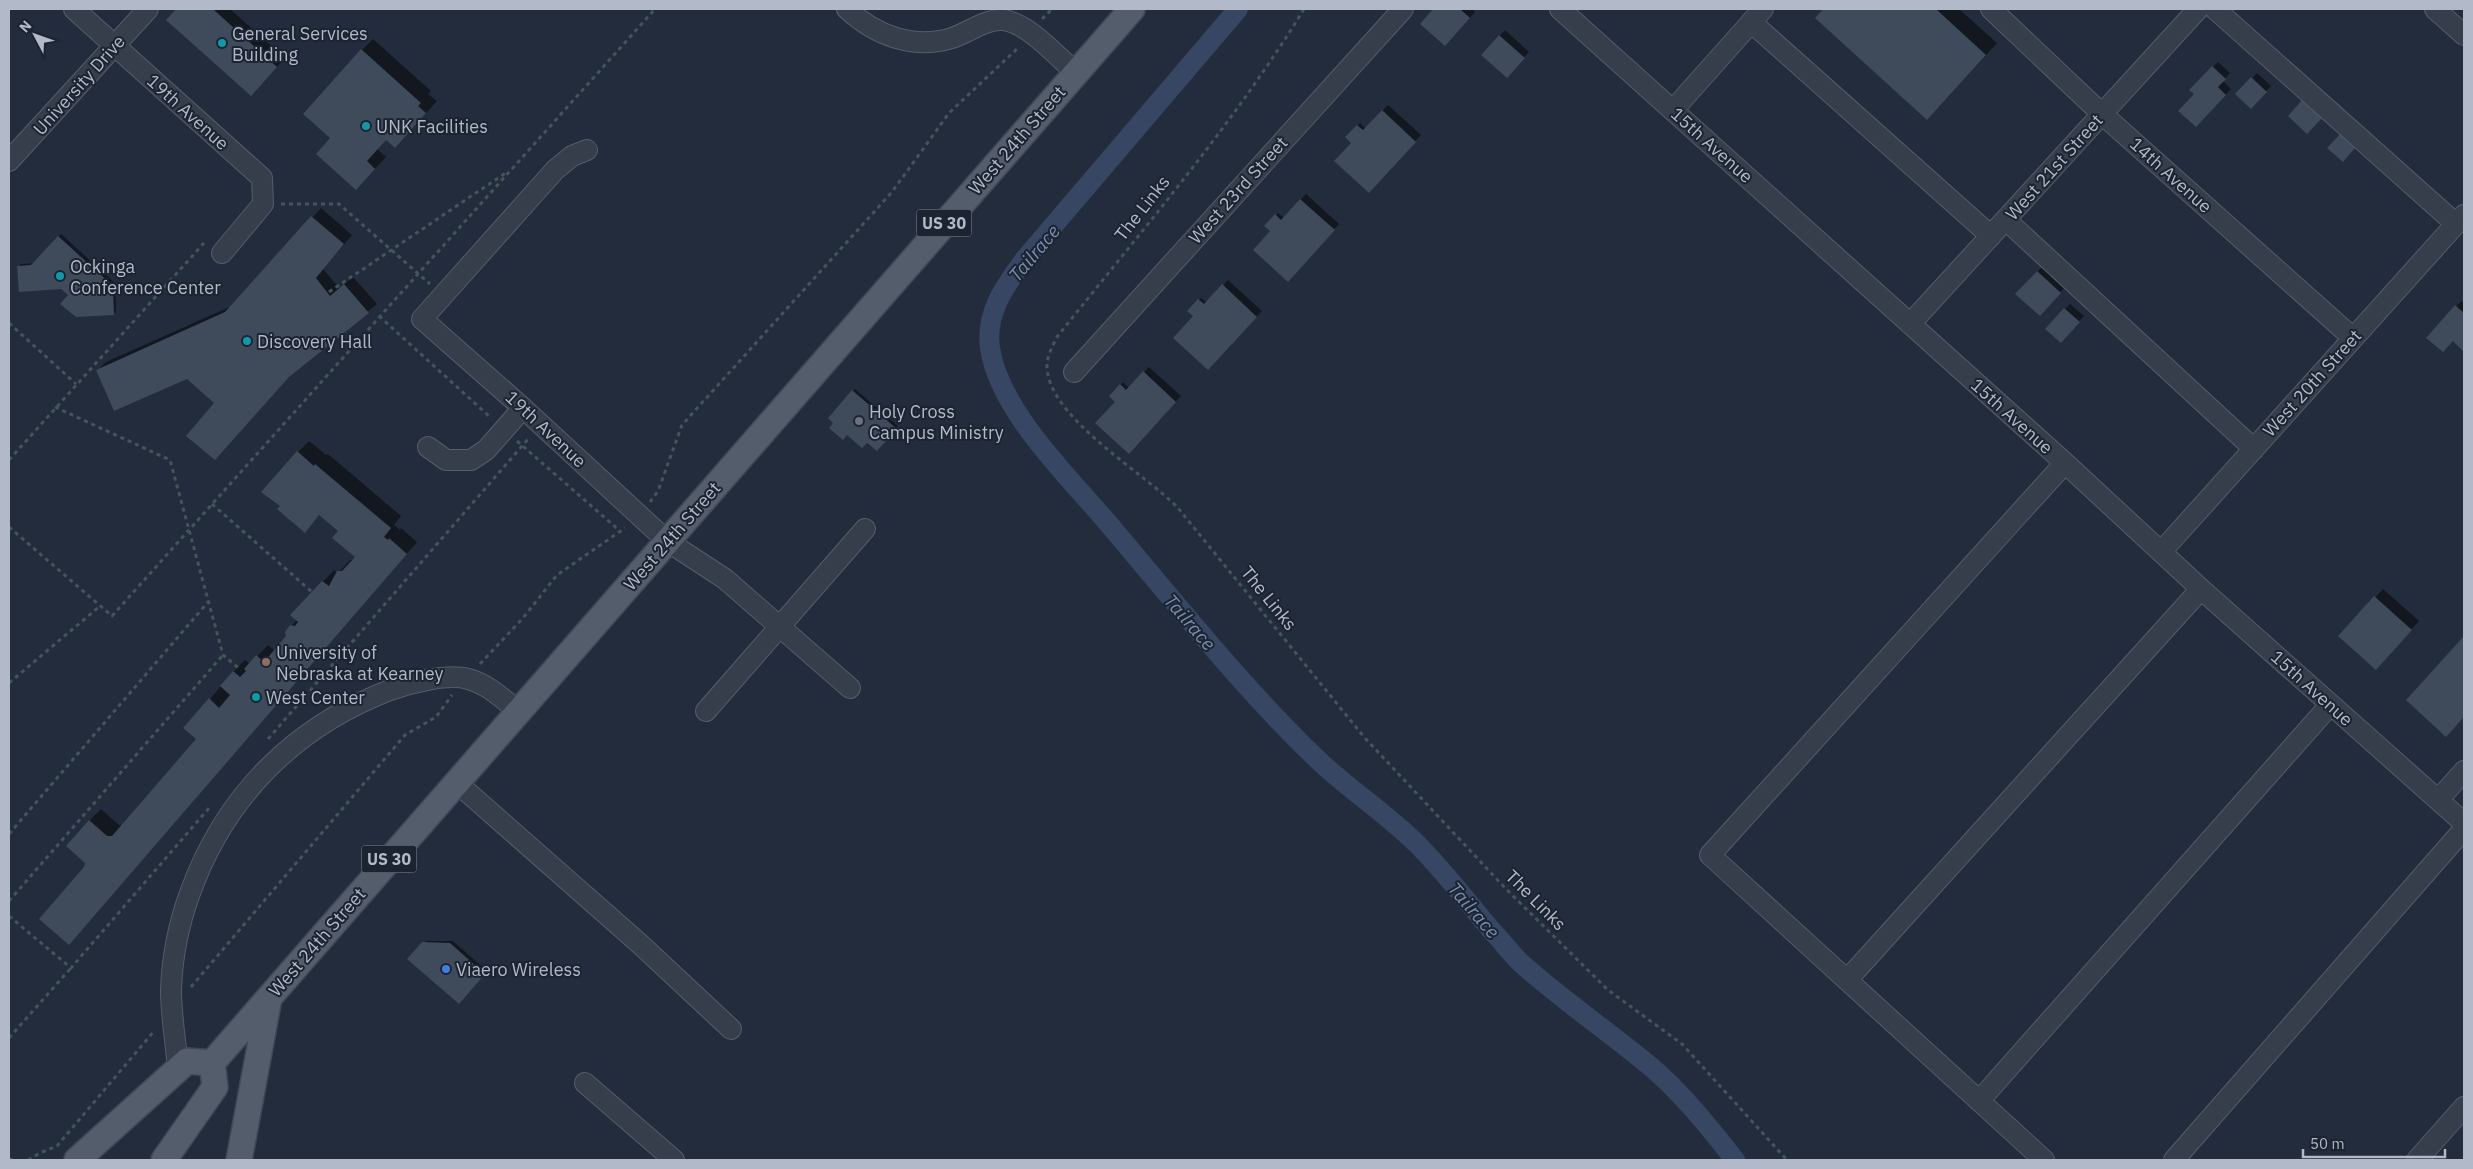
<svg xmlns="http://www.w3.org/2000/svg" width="2473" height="1169" viewBox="0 0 2473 1169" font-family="'IBM Plex Sans',sans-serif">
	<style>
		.shadow { fill: #0007 }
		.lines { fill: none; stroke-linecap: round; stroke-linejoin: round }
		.canal { stroke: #364663; stroke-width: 20 }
		.building { fill: #3f4a5b }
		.minor-casing { stroke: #555c6a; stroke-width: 22 }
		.major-casing { stroke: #404755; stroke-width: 28 }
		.path { stroke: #42565a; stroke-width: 3; stroke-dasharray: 4 4; stroke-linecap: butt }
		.minor { stroke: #363e4c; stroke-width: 20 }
		.major { stroke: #545d6c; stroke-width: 25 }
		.culture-dot { fill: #0f9aa8; stroke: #1c2331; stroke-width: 2 }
		.worship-dot { fill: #6b7280; stroke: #1c2331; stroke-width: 2 }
		.education-dot { fill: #8d6e63; stroke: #1c2331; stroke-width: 2 }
		.shop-dot { fill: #3f7fe0; stroke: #1c2331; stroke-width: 2 }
		.labels { text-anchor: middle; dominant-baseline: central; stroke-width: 4; stroke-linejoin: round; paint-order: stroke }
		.shield { fill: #1c2331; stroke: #858c9b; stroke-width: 1 }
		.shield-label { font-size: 16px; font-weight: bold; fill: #b2b9c8 }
		.poi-label { font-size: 18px; fill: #b2b9c8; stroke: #1c2331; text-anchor: start }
		.street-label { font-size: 18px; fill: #b2b9c8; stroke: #1c2331 }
		.water-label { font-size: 19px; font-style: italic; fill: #798db0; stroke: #1c2331 }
	</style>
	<rect width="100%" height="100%" fill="#232c3c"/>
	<path class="shadow" d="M178,9H230L285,58L259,86L168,19Z
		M1435,9H1472L1475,12L1451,39L1422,23Z
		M1824,9H1959L1997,43L1939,107L1816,17Z
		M1505,30L1529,52L1512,71L1499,36Z
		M373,39L431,91L428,94L437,101L406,135L387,138L377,149L386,157L367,177L332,138L362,50Z
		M2218,62L2230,73L2223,81L2231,89L2196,126V94L2191,90Z
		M2257,73L2271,86L2251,108L2237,94Z
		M1388,105L1421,135L1374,186L1357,138L1347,137L1360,123L1366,129Z
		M1306,194L1339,224L1293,275L1276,227L1266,225L1278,213L1284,218Z
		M321,208L352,235L323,269L339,288L353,277L377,304L292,373L216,403L187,377L98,370L106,362L234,305Z
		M61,234L115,283L116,311L114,314L70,295L61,288L18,267L21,264L35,263Z
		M2043,266L2065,287L2040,315L2017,294Z
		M1228,280L1262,311L1213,363L1195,316L1189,311L1201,298L1207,303Z
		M2462,301L2464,303V350L2453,340L2456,306Z
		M2070,304L2084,316L2066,336L2065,309Z
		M1149,367L1181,396L1134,447L1117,402L1120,385L1123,382L1129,388Z
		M855,389L898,426L877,450L829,418Z
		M309,441L326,455L328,454L401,516L394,525L400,530L401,528L417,542L80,932L89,821L101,809L119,825H123L198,739L210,699L234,671L245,660L250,664L268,645L275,651L288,636L291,626L297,620L292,615L334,570L338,573L350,560H353L356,557L339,531L320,514L304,531L282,506L298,452Z
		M2383,589L2419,621L2384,660L2340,636Z
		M2464,638V717L2458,724L2407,700Z
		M426,941H453L487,971L459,1003L409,959Z"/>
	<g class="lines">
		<path class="canal" d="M1238,9L1024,260C1005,286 985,313 990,348C999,410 1068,476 1107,522C1175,602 1240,685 1316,758C1348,789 1386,813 1418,845C1445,872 1468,903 1493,932C1503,942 1511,954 1522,964C1562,1000 1608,1031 1650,1066C1682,1093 1709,1127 1735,1160"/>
	</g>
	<path class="building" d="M176,9H213L277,67L251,96L166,20Z
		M1433,9H1460L1470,18L1445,46L1420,24Z
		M1823,9H1936L1986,55L1927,120L1815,18Z
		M1499,35L1525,58L1507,78L1481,55Z
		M361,49L421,103L418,106L426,113L395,148L386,140L367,161L375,169L356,190L316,154L330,138L303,114Z
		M2212,66L2226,79L2218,87L2226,95L2196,127L2178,111L2194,94L2189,90Z
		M2251,77L2267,92L2251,109L2235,94Z
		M2303,99L2323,117L2307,134L2288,116Z
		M1382,110L1416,142L1369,193L1334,161L1351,143L1345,137L1357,125L1363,130Z
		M2340,134L2355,148L2343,162L2327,148Z
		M1300,199L1335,230L1288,282L1253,250L1270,231L1264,226L1275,214L1281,220Z
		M311,216L344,244L316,278L330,296L344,284L369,313L289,377L215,460L186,436L214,403L187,379L114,411L96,370L225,312Z
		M58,236L113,286L114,315L76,317L60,304L68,295L61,289L19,292L17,266L31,265Z
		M2037,271L2061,293L2040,316L2015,294Z
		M1222,284L1257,317L1208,370L1173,338L1193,316L1187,311L1198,299L1204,304Z
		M2455,305L2464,313V352L2453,341L2443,352L2426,338Z
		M2064,308L2080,322L2061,343L2045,329Z
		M1143,371L1176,402L1129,454L1095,423L1115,402L1109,396L1120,384L1126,390Z
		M852,390L897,429L877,451L867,443L862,448L847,435L843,440L829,428L833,423L828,418Z
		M297,451L314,466L315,464L391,528L384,537L388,540L389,538L407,554L69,945L39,919L84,867L85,863L66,846L89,820L107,836H112L196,739L183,728L209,698L219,708L230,695L220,686L233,671L240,677L246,671L244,669L256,655L264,662L286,636L285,632L290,625L295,626L298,622L290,615L322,581L329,586L337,571H342L355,557L332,538L338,531L319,515L305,533L277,509L280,506L261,492Z
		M2374,596L2412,630L2376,670L2338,636Z
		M2464,636V717L2446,737L2406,700Z
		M422,942L450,943L485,974L459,1004L407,959Z"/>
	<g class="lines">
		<defs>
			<path id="minor" d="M74,9L262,178L263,204L222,253
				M847,9C875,35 913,50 952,38C968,33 985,19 1002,20C1026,21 1058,57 1076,73
				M1560,9L2065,463L2201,589L2464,823
				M1991,9L2102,114L2353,338
				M2215,9L2456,224
				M2435,9L2464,35
				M1751,22L1991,236
				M1673,110L1763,9
				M587,150L572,156L555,170L422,319L523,408L667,541L725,579L850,688
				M9,161L148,9
				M2006,220L2254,449
				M1910,324L2198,9
				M1074,372L1403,9
				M428,447L446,460H471L486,450L523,408
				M2161,552L2464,215
				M706,711L865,529
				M456,782L640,944L731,1029
				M2438,800L2464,771
				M1847,980L2201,589
				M178,1069C176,1043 171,1016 171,990C172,958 179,923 190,893C225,796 294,727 390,690C410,683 448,673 468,679C488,684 503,699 519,712
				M585,1083L674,1160
				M1979,1101L2330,705
				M2044,1160L1710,855L2065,463
				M2174,1160L2464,829
				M2417,1160L2464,1107"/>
			<path id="major" d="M77,1160L187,1061L212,1063
				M164,1160L215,1087L212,1063L1132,9
				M239,1160L269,998"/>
		</defs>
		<use href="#minor" class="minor-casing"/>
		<use href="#major" class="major-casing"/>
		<path class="path" d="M1304,9C1233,125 1142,230 1057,337C1053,345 1047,356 1047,366C1047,417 1146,474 1178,508L1364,737L1506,889L1608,990L1682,1044L1787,1160
			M1042,19L1052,9
			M281,204H339L430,284
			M329,292L507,172
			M379,316L490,417
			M9,323L76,384
			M55,407L170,460L223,655L241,670
			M517,441L620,531
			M9,460L204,243
			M650,502L658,491L682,425L892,192L949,113L1019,47
			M212,504L312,592
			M9,527L112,616L655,9
			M480,664L523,618L557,575L625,528
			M9,683L100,606
			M268,739L529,438
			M9,834L208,602
			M9,901L223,655
			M9,916L71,968L209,808
			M191,987L405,735L436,717L452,695
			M9,1038L71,968
			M9,1158L12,1160
			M28,1160L40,1153L57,1146L155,1030"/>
		<use href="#minor" class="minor"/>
		<use href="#major" class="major"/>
	</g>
	<g class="culture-dot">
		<circle cx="222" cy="43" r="5"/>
		<circle cx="366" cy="126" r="5"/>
		<circle cx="60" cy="276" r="5"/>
		<circle cx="247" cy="341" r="5"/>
		<circle cx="256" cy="697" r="5"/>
	</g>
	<circle class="worship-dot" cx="859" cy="421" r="5"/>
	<circle class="education-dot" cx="266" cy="662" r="5"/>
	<circle class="shop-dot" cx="446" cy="969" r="5"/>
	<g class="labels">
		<g class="shield">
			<rect x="916.5" y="209.5" width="55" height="27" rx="4"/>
			<rect x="361.5" y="845.5" width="55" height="27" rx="4"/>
		</g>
		<g class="shield-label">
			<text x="944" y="223">US 30</text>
			<text x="389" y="859">US 30</text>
		</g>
		<g class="poi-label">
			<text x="232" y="33">General Services<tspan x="232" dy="21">Building</tspan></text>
			<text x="376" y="126">UNK Facilities</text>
			<text x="70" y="266">Ockinga<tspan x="70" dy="21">Conference Center</tspan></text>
			<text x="257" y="341">Discovery Hall</text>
			<text x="869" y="411">Holy Cross<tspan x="869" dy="21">Campus Ministry</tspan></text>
			<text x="276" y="652">University of<tspan x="276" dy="21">Nebraska at Kearney</tspan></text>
			<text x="266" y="697">West Center</text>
			<text x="456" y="969">Viaero Wireless</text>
		</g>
		<g class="street-label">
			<text transform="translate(79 85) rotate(-48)">University Drive</text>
			<text transform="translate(188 112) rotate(42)">19th Avenue</text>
			<text transform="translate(1017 140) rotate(-49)">West 24th Street</text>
			<text transform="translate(1712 145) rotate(42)">15th Avenue</text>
			<text transform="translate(2054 167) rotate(-48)">West 21st Street</text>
			<text transform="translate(2171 175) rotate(42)">14th Avenue</text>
			<text transform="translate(1238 190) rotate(-48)">West 23rd Street</text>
			<text transform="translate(1142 208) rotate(-52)">The Links</text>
			<text transform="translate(2312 383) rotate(-48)">West 20th Street</text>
			<text transform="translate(2012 416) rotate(42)">15th Avenue</text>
			<text transform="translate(546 429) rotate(43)">19th Avenue</text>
			<text transform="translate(672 536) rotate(-49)">West 24th Street</text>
			<text transform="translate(1269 598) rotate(51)">The Links</text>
			<text transform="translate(2312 688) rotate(42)">15th Avenue</text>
			<text transform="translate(1536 900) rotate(45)">The Links</text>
			<text transform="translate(317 942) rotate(-49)">West 24th Street</text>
		</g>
		<g class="water-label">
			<text transform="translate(1034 253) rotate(-50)">Tailrace</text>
			<text transform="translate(1190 622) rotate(49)">Tailrace</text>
			<text transform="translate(1474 910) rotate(49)">Tailrace</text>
		</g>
	</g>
	<rect width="2473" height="1169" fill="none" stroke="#b2b9c8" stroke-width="20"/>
	<g transform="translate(35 35) rotate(311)" stroke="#1c2331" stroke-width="4" paint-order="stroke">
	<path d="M0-4L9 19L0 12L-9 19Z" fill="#b2b9c8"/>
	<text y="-8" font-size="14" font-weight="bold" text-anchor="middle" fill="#b2b9c8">N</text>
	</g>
	<path d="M2303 1149v8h142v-8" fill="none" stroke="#b2b9c8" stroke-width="2.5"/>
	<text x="2310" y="1149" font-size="15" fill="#b2b9c8" stroke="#1c2331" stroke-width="4" paint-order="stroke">50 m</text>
</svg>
